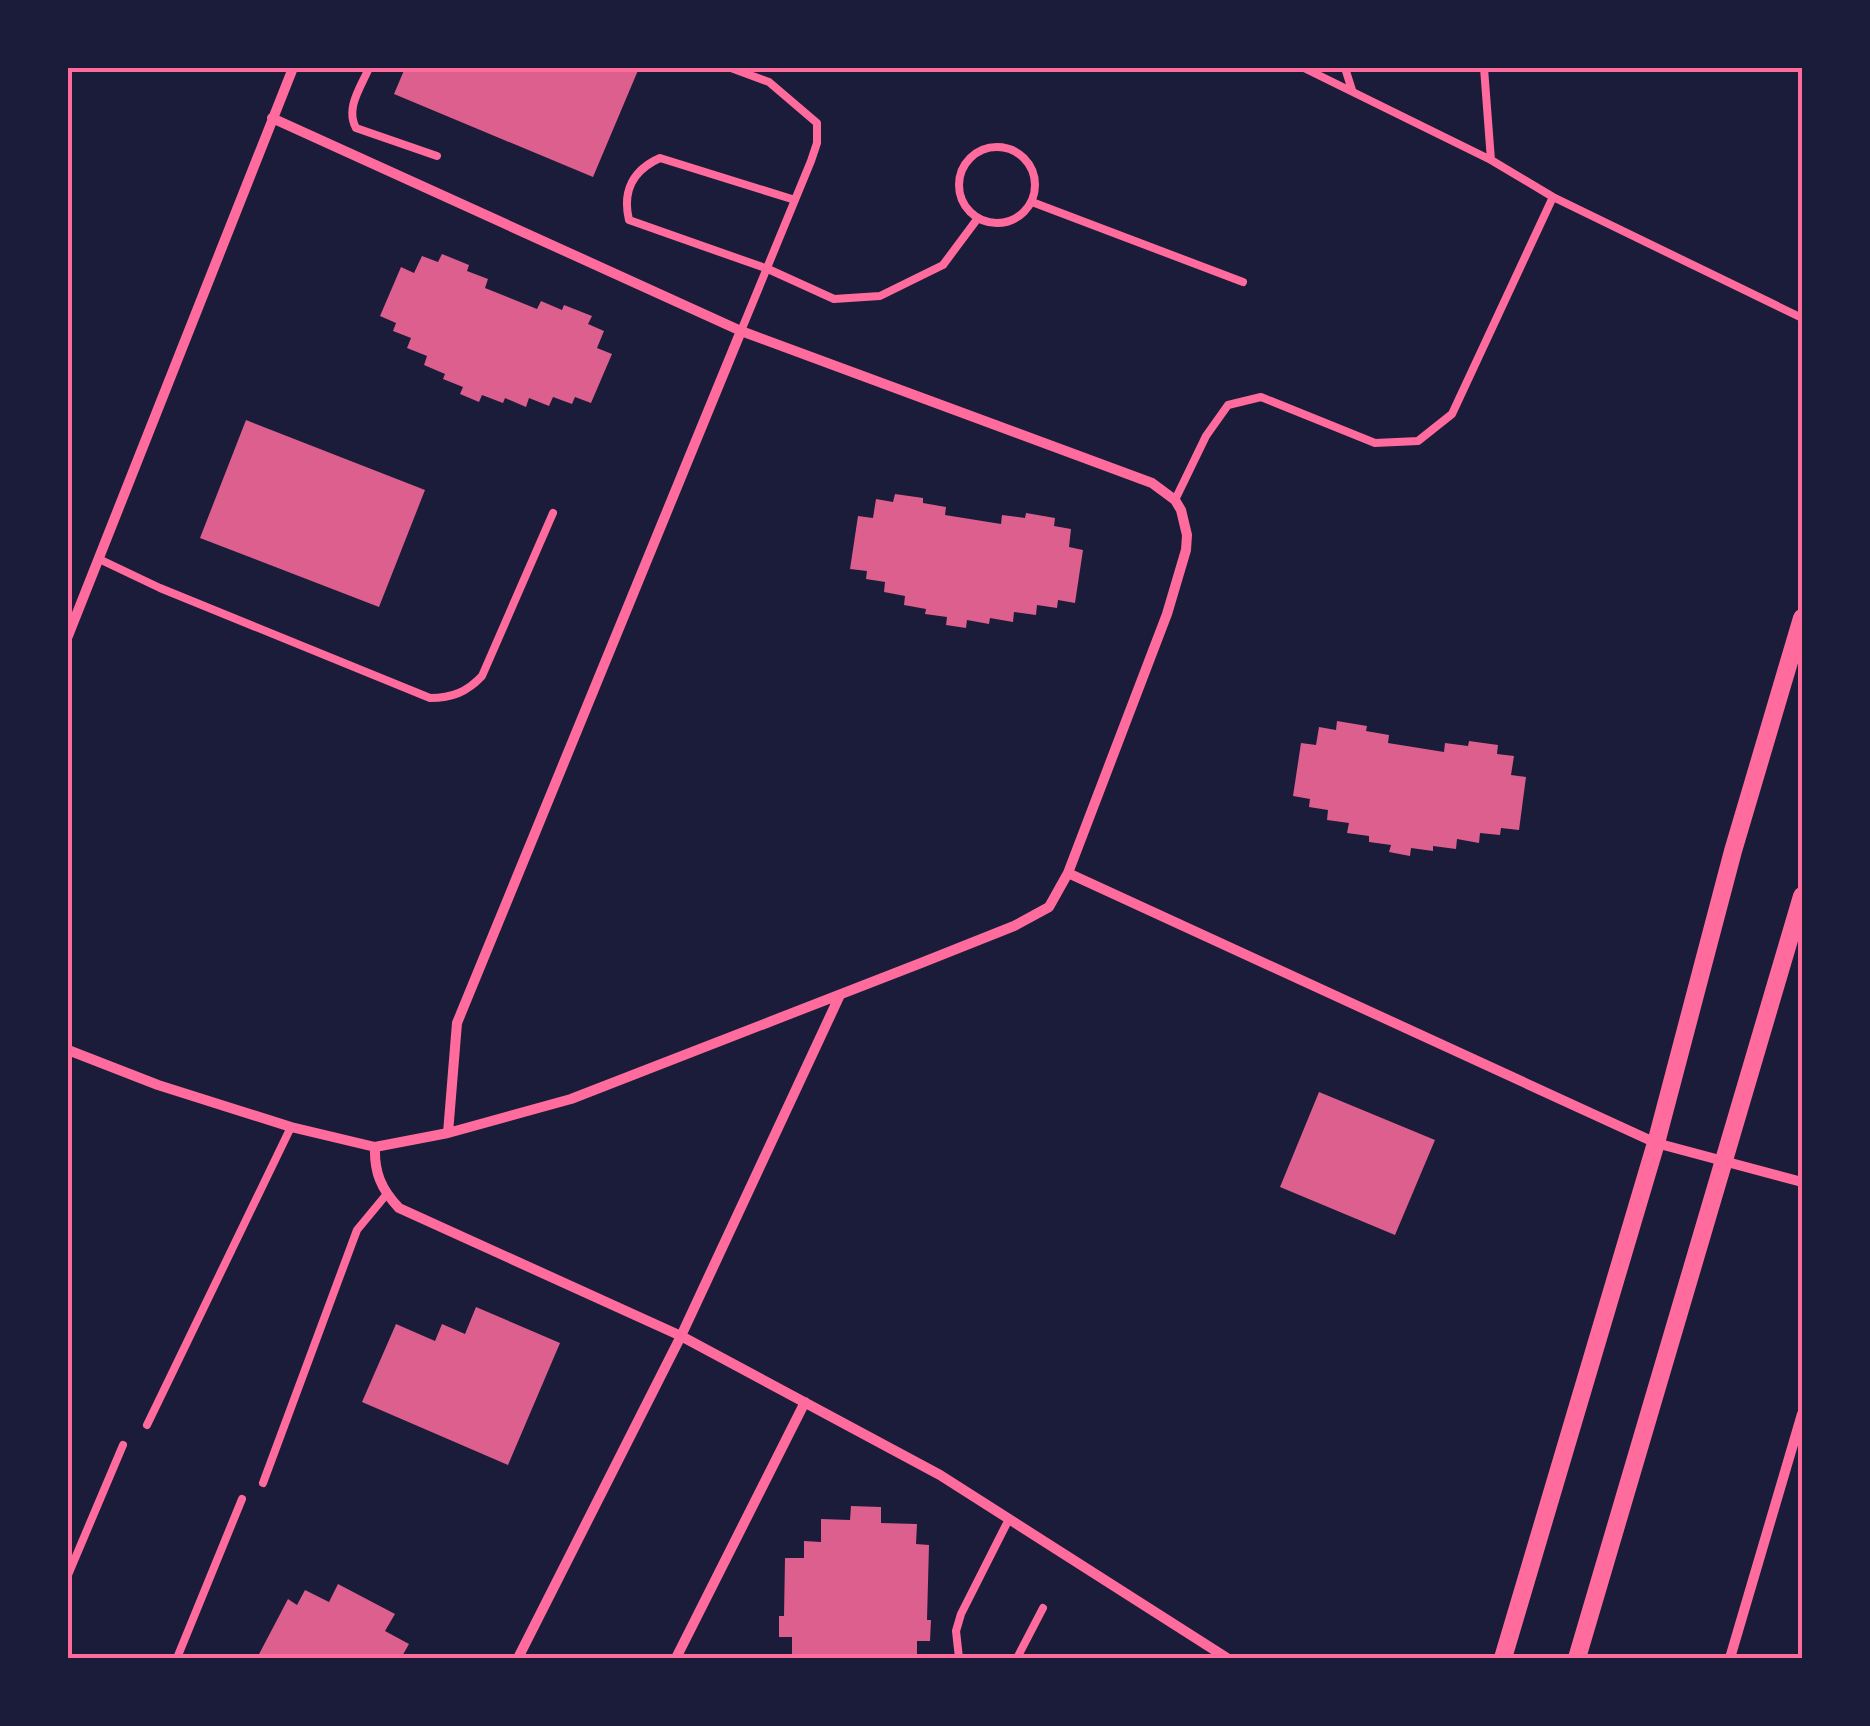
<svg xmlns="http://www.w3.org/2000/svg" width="1870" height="1726" viewBox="0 0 1870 1726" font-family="'Zilla Slab',serif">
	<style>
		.building { fill: #dd5f8e }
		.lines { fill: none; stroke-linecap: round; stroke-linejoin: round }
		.service { stroke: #ff6b9d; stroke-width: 8 }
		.minor { stroke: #ff6b9d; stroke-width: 10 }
		.tertiary { stroke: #ff6b9d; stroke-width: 18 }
		.neatline { fill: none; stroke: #ff6b9d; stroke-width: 4 }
	</style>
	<rect width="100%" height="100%" fill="#1b1b3a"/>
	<path class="building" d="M405,68H639L593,177L394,94Z
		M442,254L469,265L467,271L488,279L485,288L537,309L541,301L562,310L564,305L592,316L588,324L604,331L597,348L612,354L591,403L575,397L572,404L553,397L549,406L529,398L526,407L505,398L503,403L482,395L479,402L460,394L463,387L443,379L445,374L424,365L427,356L407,348L411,338L393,331L396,323L380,316L401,267L414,273L422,256L438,262Z
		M246,420L425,490L379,607L200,538Z
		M895,494L923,498V503L946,507L945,515L1001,524L1002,515L1025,518L1026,513L1055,518L1054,526L1071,529L1069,547L1083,550L1075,603L1058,600L1057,608L1037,605L1036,615L1014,612L1013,622L990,618L989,624L967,620L966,628L946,625L947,617L925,614L926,609L904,605L905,596L884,592L885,582L866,579L867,571L850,569L858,516L873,518L876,499L893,502Z
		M1337,721L1367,726L1366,731L1389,735L1388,743L1444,752L1445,743L1468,746L1469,741L1498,745L1497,754L1514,756L1511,775L1526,777L1519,830L1501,828L1500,835L1480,833L1479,843L1457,839L1456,849L1433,846V851L1411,848L1410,856L1389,852L1391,845L1369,842V836L1347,833L1349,823L1327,820L1328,810L1309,807L1310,799L1293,796L1301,743L1316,745L1319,727L1336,730Z
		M1319,1092L1435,1140L1395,1235L1280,1187Z
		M476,1307L560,1343L508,1465L362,1402L396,1324L435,1341L442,1324L465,1334Z
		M851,1506L881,1507V1523L917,1524L916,1544L929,1545L927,1620H931L930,1641H917V1658H792V1637H779V1616H784L785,1558H804V1541L821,1542V1519L850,1520Z
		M338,1584L395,1614L385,1631L409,1644L401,1658H257L288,1599L297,1605L305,1590L329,1602Z"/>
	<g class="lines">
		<path class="service" d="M369,68C361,87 345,108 356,128L437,156
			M731,68L769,82L817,123V143L811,161L741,331
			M1304,68L1491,160L1553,197L1802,318
			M1345,68L1352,90
			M1484,68L1491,160
			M959 185a38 38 0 1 1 76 0a38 38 0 1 1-76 0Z
			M795,200L660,158C633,170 622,191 629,220L768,269L834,299L880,296L943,265L978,218
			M1032,202L1243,282
			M1175,500L1206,436L1228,405L1261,397L1375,443L1418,441L1452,414L1553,197
			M99,559L160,588L430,698C452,698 467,692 482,676L553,513
			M147,1425L291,1127
			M263,1483L357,1230L386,1195
			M68,1575L123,1445
			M177,1658L242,1499
			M959,1658L956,1631L961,1614L1009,1519
			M1017,1658L1043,1608"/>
		<path class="minor" d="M272,118L741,331L1152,483L1175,500L1181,510L1187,535L1186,550L1167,614L1068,873
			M68,636L293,68
			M68,1050L158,1085L291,1127L375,1147L448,1133L571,1099L921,963L1014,926L1049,907L1068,873L1656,1143L1802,1182
			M448,1133L457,1023L741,331
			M375,1147C374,1172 381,1189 399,1208L681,1336L940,1475L1227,1658
			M518,1658L681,1336L840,995
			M676,1658L805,1402
			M1730,1658L1802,1414"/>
		<path class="tertiary" d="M1503,1658L1656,1143L1733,851L1802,618
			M1577,1658L1802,896"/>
	</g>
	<rect width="1870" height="1726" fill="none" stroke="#1b1b3a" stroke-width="140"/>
	<rect x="70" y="70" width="1730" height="1586" class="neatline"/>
</svg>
